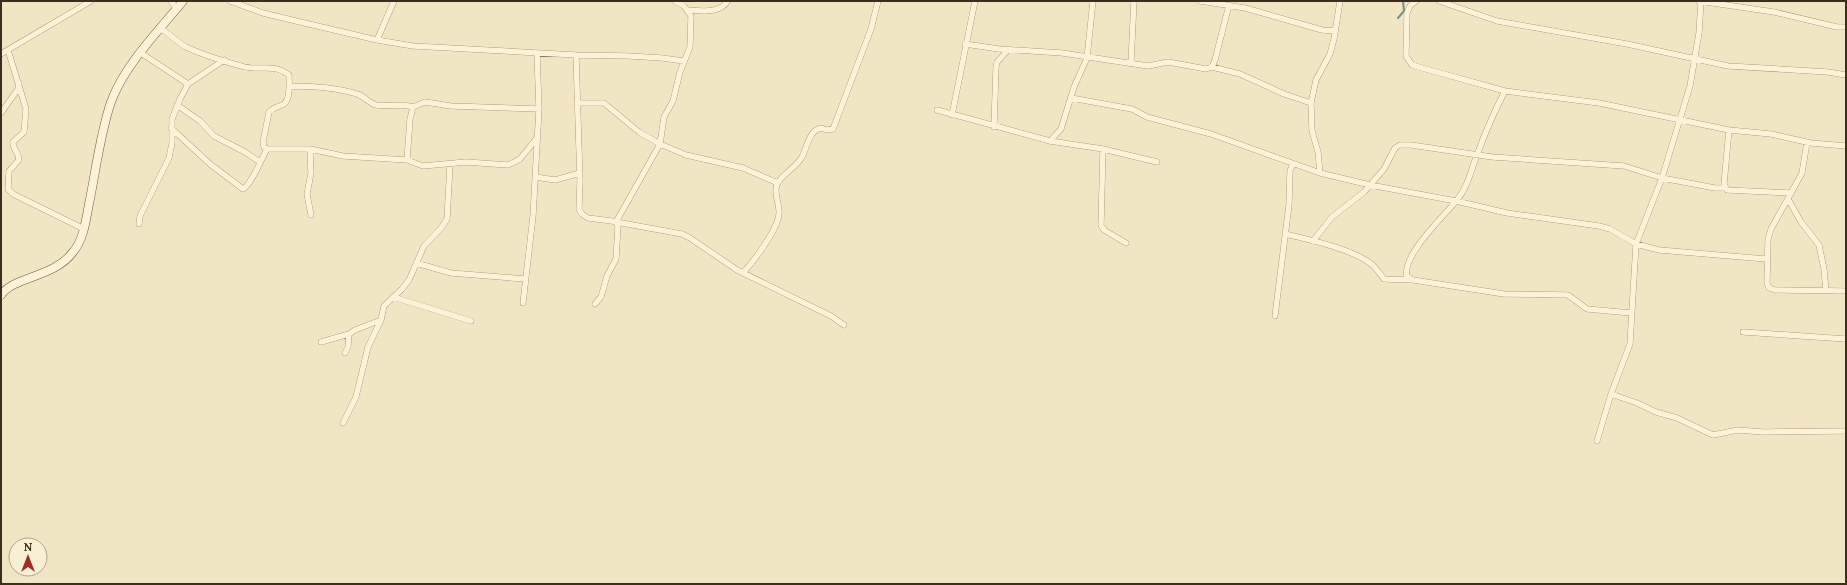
<svg xmlns="http://www.w3.org/2000/svg" width="1847" height="585" viewBox="0 0 1847 585" font-family="Lora,serif">
	<style>
		.lines { fill: none; stroke-linecap: round; stroke-linejoin: round }
		.stream { stroke: #6c938c; stroke-width: 2 }
		.street-casing { stroke: #8d7859; stroke-width: 6 }
		.secondary-casing { stroke: #6f593c; stroke-width: 9 }
		.street { stroke: #fbf3d8; stroke-width: 5.5 }
		.secondary { stroke: #fbf3d8; stroke-width: 8 }
	</style>
	<rect width="100%" height="100%" fill="#f1e6c3"/>
	<g class="lines">
		<path class="stream" d="M1398,18L1404,11L1403,1"/>
		<defs>
			<path id="street" d="M171,1L177,9
				M230,1L263,13L296,21L377,40L413,46L576,55L629,56L662,58L684,61
				M675,1L684,6L691,16L690,47L680,72L673,101L664,117L660,144L616,222L682,234L690,238L737,270L831,316L844,325
				M1200,1L1245,8L1322,30L1335,31
				M1416,1L1410,6L1407,13L1406,56L1412,65L1422,68L1505,91L1599,103L1729,130L1771,134L1811,143L1846,146
				M1439,1L1497,21L1627,44L1728,66L1828,72L1846,75
				M1699,1L1774,12L1837,27H1846
				M688,10C701,11 719,14 728,1
				M161,29C170,34 177,42 186,47C203,55 223,61 241,66C259,72 272,62 289,75C289,82 291,98 284,104C279,107 274,107 269,112L263,142L264,147L267,149H310L343,156L407,160L410,119L413,107L425,102L451,106L539,109
				M377,40L394,1
				M965,44L999,49L1062,53L1148,66L1168,62L1206,69L1212,67L1215,60L1229,5
				M8,50L26,109L24,132L13,142C12,149 19,152 19,160L9,171L8,189L13,194L84,229
				M141,53L188,84
				M1,54L91,1
				M576,55L580,181L579,209L582,214L588,218L612,221L616,222L618,226L616,259L607,276L601,297L595,304
				M1131,62L1134,1
				M1212,67L1240,74L1284,94L1311,103
				M289,86C311,86 335,87 357,94C364,96 369,103 376,105C389,107 401,103 413,107
				M1505,91C1494,112 1485,133 1477,155C1471,170 1468,187 1457,200C1444,216 1402,255 1407,276L1413,280L1504,294L1568,295L1587,309L1631,313
				M1071,98L1132,109L1147,117L1211,134L1320,173L1370,185L1456,201L1507,213L1599,226L1610,229L1636,244L1659,250L1766,259
				M577,103H604L639,132L660,144L686,155L743,168L778,183
				M177,105L200,121L214,136L245,152L260,162
				M937,110L1050,141L1103,149L1157,162
				M1,113L18,89L19,83
				M952,115L975,1
				M994,127L996,67L997,62L1008,50
				M171,128L210,164L243,189C251,185 262,158 267,149
				M1729,130L1724,184L1727,190L1791,193
				M1050,141L1061,129L1074,87L1087,58L1093,1
				M1807,142L1802,173L1771,229L1768,239L1767,283L1769,288L1775,290L1846,291
				M310,149L311,173L307,194L311,215
				M1103,149L1101,225L1104,230L1126,243
				M407,160L423,166L466,162L508,165L520,159L537,138
				M1320,173L1318,152L1312,131L1311,103L1316,80L1330,54L1334,39L1340,1
				M535,177L555,180L580,173
				M1788,199L1801,222L1819,245L1824,269L1826,291
				M139,224L140,216L169,158L172,143V119L180,99L188,84L224,60
				M1285,234C1310,240 1349,248 1370,263C1376,267 1379,273 1384,279L1413,280
				M1313,241L1332,217L1364,192L1384,169L1395,148L1400,145H1411L1492,157L1624,166L1662,178L1715,188H1725
				M416,263L451,273L525,279
				M743,273C754,261 778,229 779,214C780,204 773,193 777,184C783,173 796,168 802,157C807,148 809,130 821,128L827,130L833,129L871,29L878,1
				M393,297L471,321
				M523,303L533,216L539,109L537,53
				M1275,316L1289,205L1290,171L1293,164
				M1743,332L1846,339
				M321,342L349,334
				M345,353L348,347L349,334L355,330L381,320
				M1611,394L1637,403L1656,412L1677,418L1713,435L1738,430L1763,432L1846,431
				M343,423L356,397L368,347L381,320L384,306L402,289L409,280L424,246L442,227L447,219L450,165
				M1597,441L1611,394L1630,344L1636,244L1662,178L1690,86L1699,33L1701,1"/>
			<path id="secondary" d="M1,295C14,276 54,278 73,252C84,239 86,219 89,204C96,170 100,134 111,102C125,64 158,32 183,1"/>
		</defs>
		<use href="#street" class="street-casing"/>
		<use href="#secondary" class="secondary-casing"/>
		<use href="#street" class="street"/>
		<use href="#secondary" class="secondary"/>
	</g>
	<rect width="1847" height="585" fill="none" stroke="#3c2e1e" stroke-width="4"/>
	<g transform="translate(28 557)"><circle r="19" fill="#f8f0d4" stroke="#ada28b"/>
	<path d="M0-3L7 15L0 10L-7 15Z" fill="#a02c24"/>
	<text y="-6" font-size="11" font-weight="bold" text-anchor="middle" fill="#3c2e1e">N</text>
	</g>
</svg>
